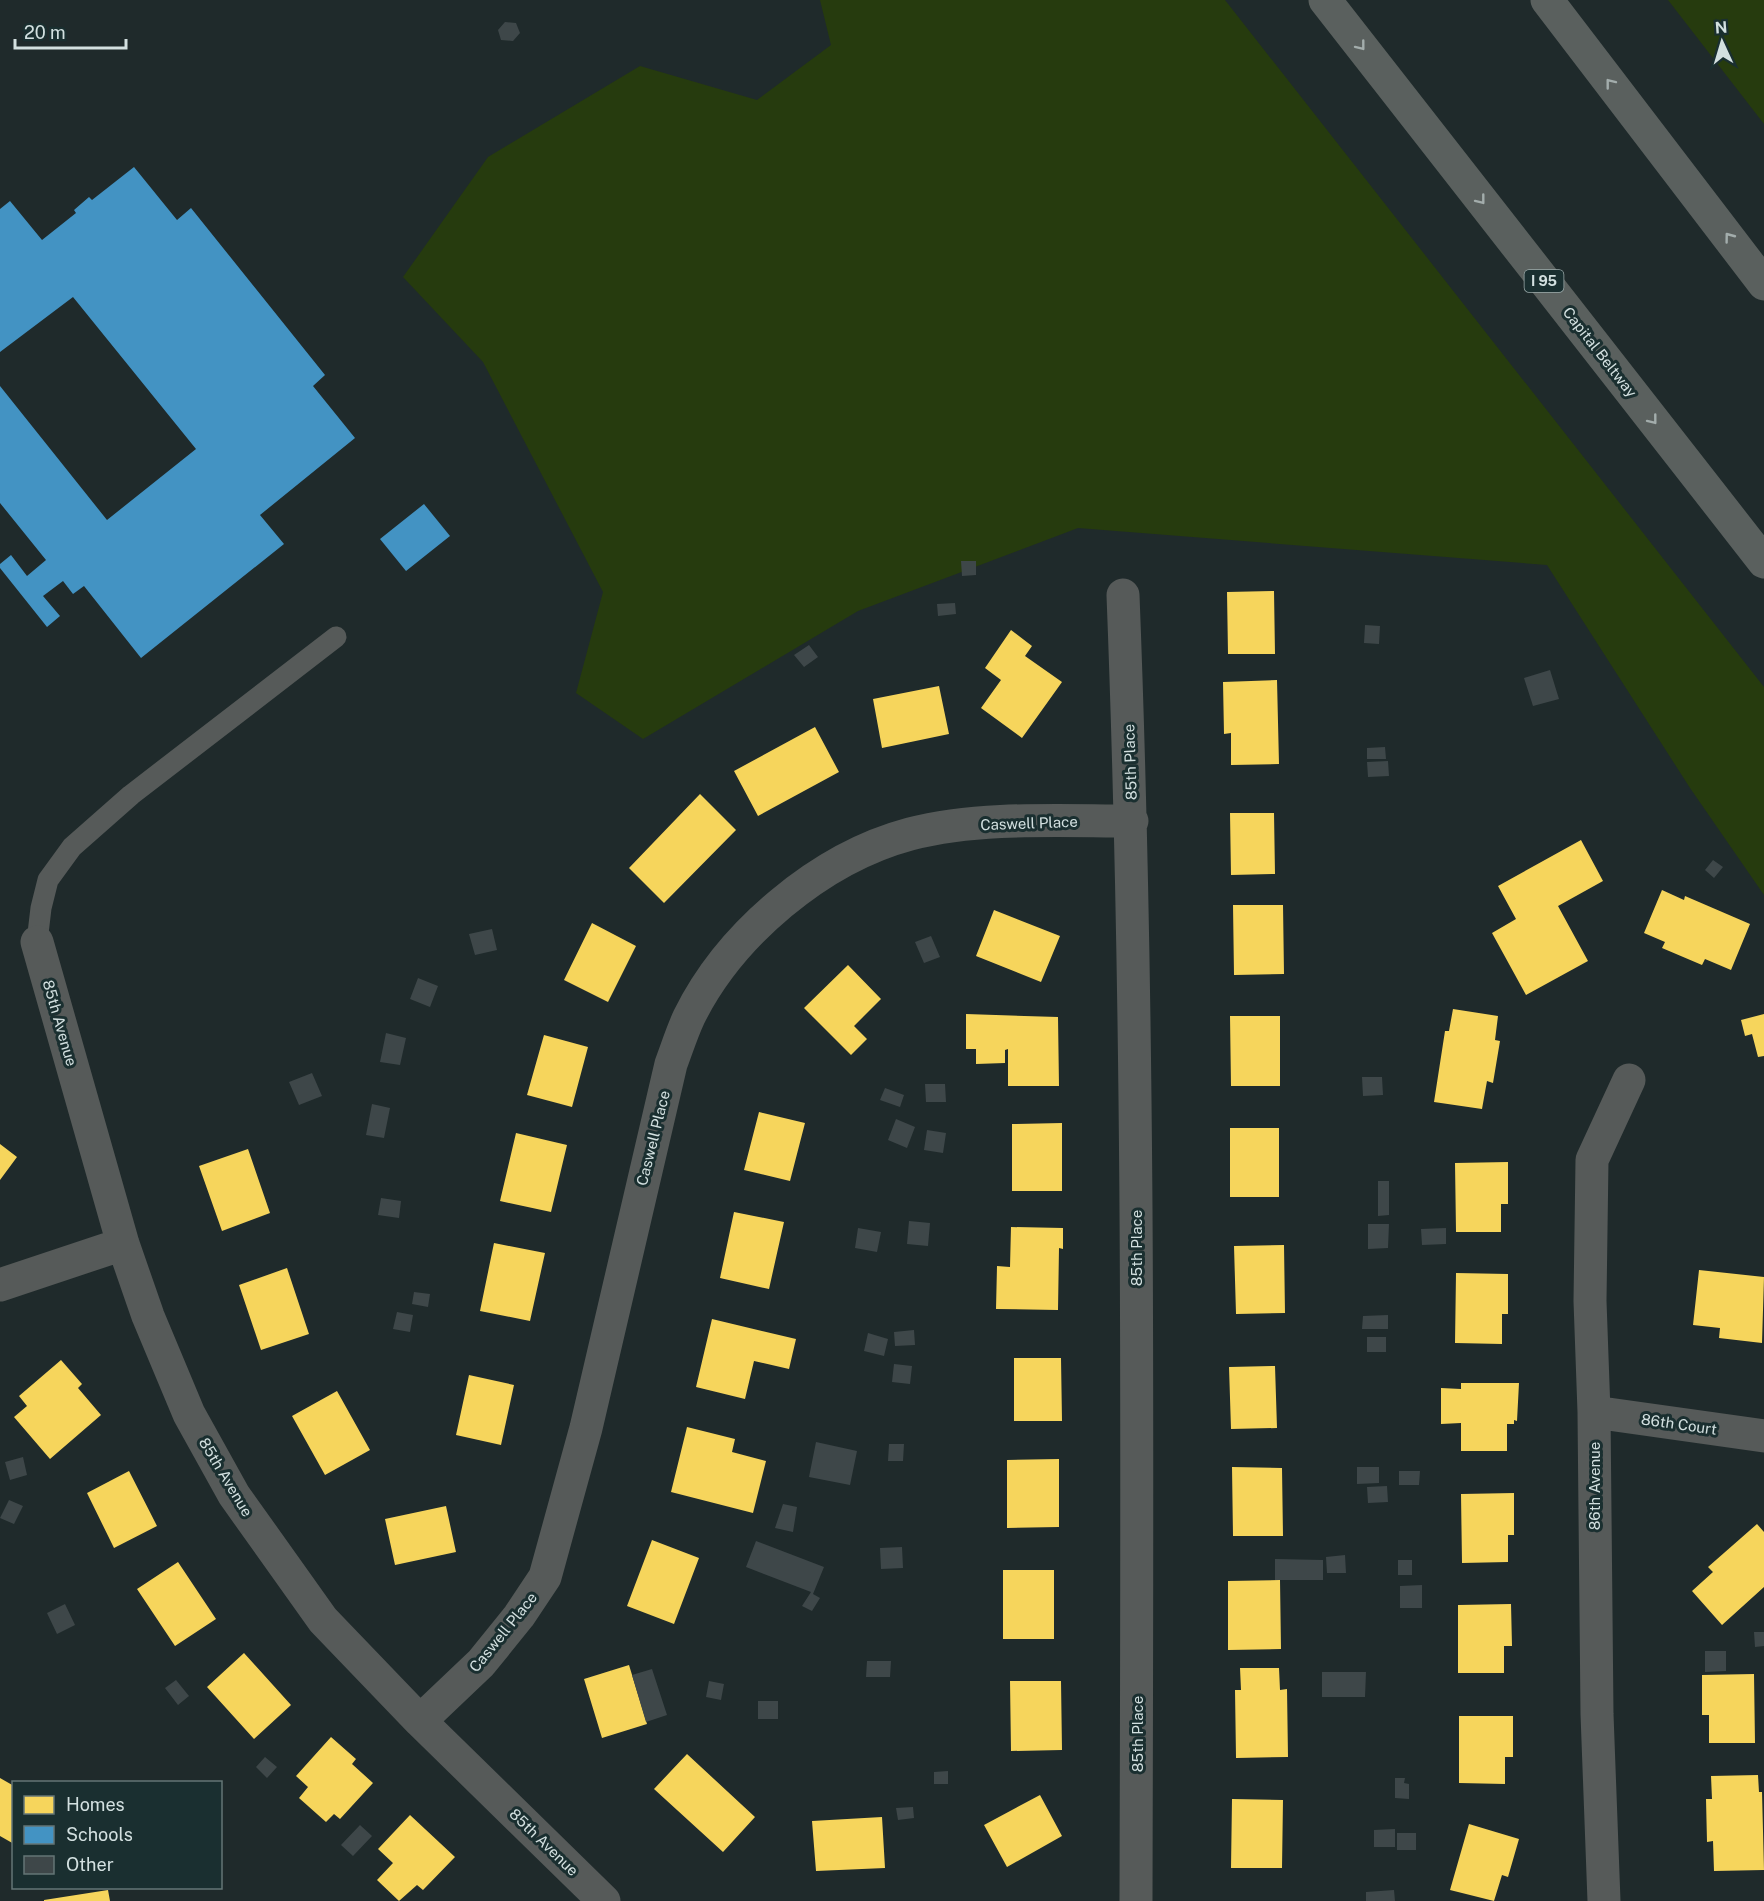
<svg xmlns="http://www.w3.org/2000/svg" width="1764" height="1901" viewBox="0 0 1764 1901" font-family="'Public Sans',sans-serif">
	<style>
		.green { fill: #263b0e }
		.homes { fill: #f6d55c }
		.schools { fill: #4393c3 }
		.building { fill: #3e4749 }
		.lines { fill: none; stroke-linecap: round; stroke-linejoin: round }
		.service { stroke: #565a59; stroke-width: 21 }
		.minor { stroke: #565a59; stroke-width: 33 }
		.motorway { stroke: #5a605e; stroke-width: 33 }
		.oneway { stroke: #a3adac }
		.labels { text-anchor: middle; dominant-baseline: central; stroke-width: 6; stroke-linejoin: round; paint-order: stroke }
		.shield { fill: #1a2f30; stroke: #9cabab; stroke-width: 1.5 }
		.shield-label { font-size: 14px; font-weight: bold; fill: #d3e0e0 }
		.street-label { font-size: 15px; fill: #d3e0e0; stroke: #1a2f30 }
	</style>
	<rect width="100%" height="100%" fill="#1f2a2b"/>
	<path class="green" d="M820,0H1225L1764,687V895L1690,788L1547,565L1078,528L858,611L643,739L576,693L603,592L483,362L403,277L488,157L640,66L757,100L831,45Z
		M1668,0H1764V124Z"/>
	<path class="homes" d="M1274,591L1275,654H1228L1227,592Z
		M1011,630L1032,646L1025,656L1062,682L1022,738L981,708L1001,680L985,668Z
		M1277,680L1279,764L1231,765V733L1224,734L1223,682Z
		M939,686L949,734L882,748L873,699Z
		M815,727L839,772L758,816L734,771Z
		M700,794L736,830L664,903L629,868Z
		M1230,813H1274L1275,874L1231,875Z
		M1581,840L1603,881L1558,906L1588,961L1526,995L1492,933L1516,919L1498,886Z
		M1662,890L1684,900L1685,896L1750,924L1731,970L1705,959L1702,965L1662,948L1665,942L1644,933Z
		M1233,905H1283L1284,974L1234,975Z
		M994,910L1060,936L1041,982L976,956Z
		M592,923L636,946L608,1002L564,980Z
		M848,965L881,999L854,1026L867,1039L851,1055L804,1008Z
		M1453,1009L1498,1016L1495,1040L1500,1041L1493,1083L1487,1081L1482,1109L1434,1102L1445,1031H1449Z
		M966,1014L1058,1017L1059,1086H1008V1049L1005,1050V1063L976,1064V1049H966Z
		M1764,1014V1056L1758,1057L1752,1034L1745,1036L1741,1020Z
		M1230,1016H1280V1086H1231Z
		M544,1035L588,1047L572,1107L527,1095Z
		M759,1112L805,1123L790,1181L744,1170Z
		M1062,1123V1191H1012V1124Z
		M1230,1128H1279V1197H1230Z
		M516,1133L567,1145L551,1212L500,1201Z
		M0,1144L17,1157L0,1180Z
		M248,1149L270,1213L222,1231L199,1166Z
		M1508,1162V1204H1501V1232H1456L1455,1163Z
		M734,1212L784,1222L769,1289L720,1278Z
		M1011,1227L1063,1228V1249L1059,1248L1058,1310L996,1309L997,1266L1010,1267Z
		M494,1243L545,1253L530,1321L480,1311Z
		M1284,1245L1285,1313L1236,1314L1234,1246Z
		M287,1268L309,1334L261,1350L239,1285Z
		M1699,1270L1764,1277L1762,1343L1719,1338L1720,1328L1693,1325Z
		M1456,1273L1508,1274V1314H1502V1344L1455,1343Z
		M712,1319L796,1339L789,1369L754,1361L745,1399L696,1387Z
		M1014,1358H1061L1062,1421H1014Z
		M61,1360L82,1384L78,1388L101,1415L50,1459L14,1417L27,1406L19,1396Z
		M1275,1366L1277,1428L1231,1429L1229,1367Z
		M469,1375L514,1385L501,1445L456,1435Z
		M1461,1383H1519L1517,1421L1514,1420V1424H1507V1451H1461V1423L1441,1424V1388L1461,1389Z
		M337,1391L370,1450L325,1475L292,1416Z
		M687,1427L735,1439L732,1452L766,1461L753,1513L671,1492Z
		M1059,1459V1527L1007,1528V1460Z
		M1232,1467L1282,1468L1283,1536H1233Z
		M129,1471L157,1526L114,1548L87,1493Z
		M1514,1493V1535H1508V1562L1462,1563L1461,1494Z
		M446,1506L456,1552L395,1565L385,1519Z
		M1757,1524L1764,1532V1587L1722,1625L1692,1591L1713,1572L1708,1567Z
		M652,1540L699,1558L674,1624L627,1606Z
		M178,1562L216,1619L175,1646L137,1589Z
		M1003,1570H1054V1639H1003Z
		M1280,1580L1281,1649L1228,1650V1581Z
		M1511,1604L1512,1646H1504V1673H1458V1605Z
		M244,1653L291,1705L254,1739L207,1687Z
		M629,1665L647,1724L602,1738L584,1679Z
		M1240,1668H1279L1280,1690L1287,1689L1288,1757L1236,1758L1235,1690H1241Z
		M1754,1674L1755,1743H1709V1715H1702V1675Z
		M1010,1681H1061L1062,1750L1011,1751Z
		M1459,1716H1513V1757H1505V1784L1459,1783Z
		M331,1737L356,1759L352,1764L373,1783L340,1819L334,1814L326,1822L299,1798L308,1787L296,1776Z
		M687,1754L755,1817L723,1852L654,1789Z
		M1758,1775L1759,1792H1762L1764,1870L1714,1871L1713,1841L1707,1842L1706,1799H1712L1711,1776Z
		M0,1778L14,1786V1844L0,1836Z
		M1040,1795L1062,1836L1007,1867L984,1825Z
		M1232,1799L1283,1800L1282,1868H1231Z
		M410,1815L455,1857L423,1890L417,1885L399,1901L377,1880L393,1863L378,1849Z
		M882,1817L885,1868L816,1871L812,1821Z
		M1469,1824L1519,1839L1508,1877L1502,1875L1494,1901L1450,1890Z
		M108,1890L110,1901H44V1900Z"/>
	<path class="schools" d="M134,167L177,220L191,208L325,375L313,386L355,438L260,515L284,544L141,658L84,586L73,594L63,581L43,596L60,616L47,627L0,568V564L11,555L27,576L46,560L0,503V386L107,520L196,449L73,297L0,352V209L10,201L42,240L76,213L74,210L89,197L92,200Z
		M424,504L450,536L406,571L380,539Z"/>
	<path class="building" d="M505,22L516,23L520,33L513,41L501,40L498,30Z
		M961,561H976V575L962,576Z
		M955,603L956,614L938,616L937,604Z
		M1365,625L1380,626L1379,644L1364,643Z
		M809,645L818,657L804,667L794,655Z
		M1550,670L1559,699L1533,706L1524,678Z
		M1385,747L1386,759H1367V748Z
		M1388,761L1389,776L1368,777L1367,762Z
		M1713,860L1723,867L1714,878L1705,870Z
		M492,929L497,950L475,955L469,934Z
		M931,936L940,957L924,963L915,942Z
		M418,978L438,986L430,1007L410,999Z
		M386,1033L406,1038L400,1065L380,1062Z
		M312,1073L322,1096L299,1105L289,1082Z
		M1362,1077H1382L1383,1095L1363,1096Z
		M925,1084H945L946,1102H926Z
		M885,1088L904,1095L900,1107L880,1100Z
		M372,1104L390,1108L384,1138L366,1135Z
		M896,1119L915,1127L907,1148L888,1140Z
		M927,1130L946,1133L943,1153L924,1150Z
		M1378,1181H1389V1215L1378,1216Z
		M381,1198L401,1201L399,1218L378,1215Z
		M909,1221L930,1223L928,1246L907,1244Z
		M1368,1224H1389L1388,1248L1368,1249Z
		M858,1228L881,1232L877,1252L855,1248Z
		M1446,1228V1244L1422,1245L1421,1229Z
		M414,1292L430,1294L428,1307L412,1304Z
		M397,1312L413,1315L410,1332L393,1329Z
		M1388,1315V1329H1362L1363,1316Z
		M914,1330L915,1345L895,1346L894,1332Z
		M868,1333L888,1339L884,1356L864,1351Z
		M1367,1337H1386V1352H1367Z
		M894,1364L912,1366L910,1384L892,1382Z
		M816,1442L857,1451L850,1485L809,1477Z
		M889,1444H904L903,1461H888Z
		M23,1457L27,1475L10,1480L5,1462Z
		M1357,1467H1379V1483L1357,1484Z
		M1399,1471H1420L1419,1485H1399Z
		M1387,1486L1388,1502L1368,1503L1367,1487Z
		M9,1500L23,1506L14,1524L0,1518Z
		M783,1504L797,1507L793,1532L775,1528Z
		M756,1541L824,1567L813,1594L820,1598L812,1611L802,1606L811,1592L746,1567Z
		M902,1547L903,1568L881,1569L880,1548Z
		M1345,1555L1346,1573H1327L1326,1557Z
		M1275,1559L1323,1560V1580H1275Z
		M1398,1560H1412V1575H1398Z
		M1422,1585V1608H1400V1586Z
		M65,1604L75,1625L57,1634L47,1613Z
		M1754,1632H1764V1646L1755,1647Z
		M1705,1651H1726V1671L1705,1672Z
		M867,1661H891L890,1677H866Z
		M652,1669L667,1715L646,1722L632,1675Z
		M1322,1672H1366L1365,1697H1322Z
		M176,1680L189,1696L178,1705L165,1688Z
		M709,1681L724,1684L721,1700L706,1697Z
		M758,1701H778V1719H758Z
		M265,1757L277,1767L267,1778L256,1767Z
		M948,1771V1784H934V1772Z
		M1395,1778H1405L1404,1783L1409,1784V1799L1395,1798Z
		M913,1807L914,1818L898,1820L896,1808Z
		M360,1825L372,1836L353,1856L341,1845Z
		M1395,1829V1847H1374V1830Z
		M1397,1833H1416V1850H1397Z
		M1394,1890L1395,1901H1366V1892Z"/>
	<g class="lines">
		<path class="service" d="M37,942L41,908L48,880L72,847L131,795L336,637"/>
		<path class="minor" d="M1123,595C1140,1030 1137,1466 1136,1901
			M37,942L123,1244L148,1316L189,1414L234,1495L323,1620L420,1721L604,1901
			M0,1285L123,1244
			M1594,1412L1764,1436
			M420,1721L481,1663L519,1616L545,1577L586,1428L671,1064C677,1048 682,1032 689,1017C730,934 820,858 910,834C981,816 1060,821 1132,821
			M1604,1901L1597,1714L1594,1412L1590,1301L1592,1160L1629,1080"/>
		<path class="motorway" d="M1325,0L1764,562
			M1547,0L1764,284"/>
	</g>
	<defs><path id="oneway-chevron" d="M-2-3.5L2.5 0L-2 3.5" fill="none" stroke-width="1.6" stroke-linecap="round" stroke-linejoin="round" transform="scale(1.5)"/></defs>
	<g class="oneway">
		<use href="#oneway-chevron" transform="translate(1361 46) rotate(52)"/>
		<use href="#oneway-chevron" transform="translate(1610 83) rotate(-128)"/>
		<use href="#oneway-chevron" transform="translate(1481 200) rotate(52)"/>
		<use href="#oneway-chevron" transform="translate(1729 237) rotate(-127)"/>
		<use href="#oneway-chevron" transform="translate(1653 420) rotate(52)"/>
	</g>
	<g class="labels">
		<rect class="shield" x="1524.5" y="270" width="39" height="22" rx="4.5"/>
		<g class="shield-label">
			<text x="1544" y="281">I 95</text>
		</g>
		<g class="street-label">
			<text transform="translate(1600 352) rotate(52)">Capital Beltway</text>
			<text transform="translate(1130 762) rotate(-92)">85th Place</text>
			<text transform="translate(1029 823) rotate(-2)">Caswell Place</text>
			<text transform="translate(60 1023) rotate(74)">85th Avenue</text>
			<text transform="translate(653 1138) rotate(-76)">Caswell Place</text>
			<text transform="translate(1136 1248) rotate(-90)">85th Place</text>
			<text transform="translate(1679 1424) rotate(8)">86th Court</text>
			<text transform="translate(226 1477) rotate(59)">85th Avenue</text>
			<text transform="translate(1594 1486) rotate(-90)">86th Avenue</text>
			<text transform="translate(503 1632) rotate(-51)">Caswell Place</text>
			<text transform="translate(1137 1734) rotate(-90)">85th Place</text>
			<text transform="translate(544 1842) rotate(44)">85th Avenue</text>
		</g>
	</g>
	<rect x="12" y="1781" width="210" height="108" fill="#1a2f30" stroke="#647676" stroke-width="1.5"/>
	<rect x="24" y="1796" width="30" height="18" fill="#f6d55c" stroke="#647676" stroke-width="1.5"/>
	<text x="66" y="1811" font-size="18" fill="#d3e0e0">Homes</text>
	<rect x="24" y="1826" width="30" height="18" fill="#4393c3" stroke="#647676" stroke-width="1.5"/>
	<text x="66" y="1841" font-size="18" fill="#d3e0e0">Schools</text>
	<rect x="24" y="1856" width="30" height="18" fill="#3e4749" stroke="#647676" stroke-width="1.5"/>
	<text x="66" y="1871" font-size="18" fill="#d3e0e0">Other</text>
	<g transform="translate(1722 42) rotate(356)" stroke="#1a2f30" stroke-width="4.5" paint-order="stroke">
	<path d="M0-4.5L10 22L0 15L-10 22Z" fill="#d3e0e0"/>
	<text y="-9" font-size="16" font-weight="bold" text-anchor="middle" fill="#d3e0e0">N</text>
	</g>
	<path d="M15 39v9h111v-9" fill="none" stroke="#d3e0e0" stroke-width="3"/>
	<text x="24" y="39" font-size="18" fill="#d3e0e0" stroke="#1a2f30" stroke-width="4.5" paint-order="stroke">20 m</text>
</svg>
